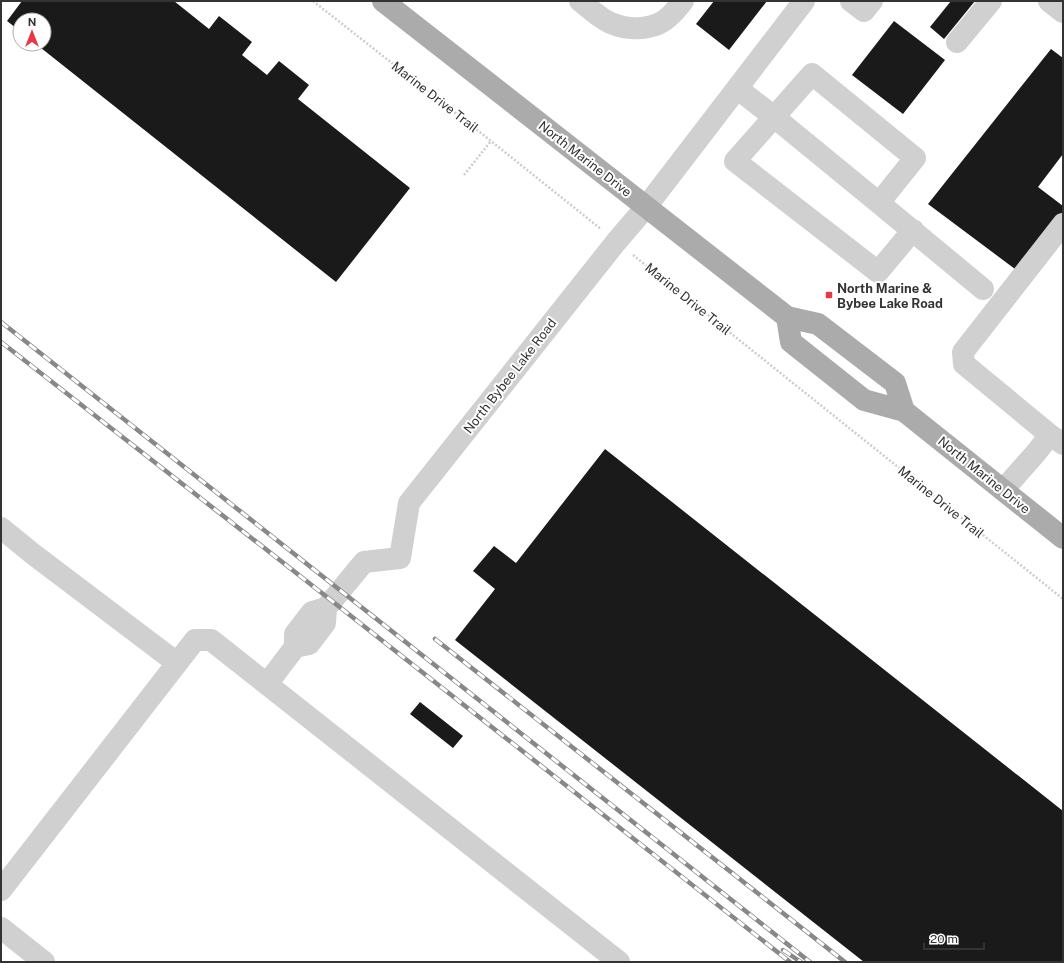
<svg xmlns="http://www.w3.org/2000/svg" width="1064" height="963" viewBox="0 0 1064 963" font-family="'Public Sans',sans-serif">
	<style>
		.building { fill: #1a1a1a }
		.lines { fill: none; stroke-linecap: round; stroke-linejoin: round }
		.path { stroke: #cdcdcd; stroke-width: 2.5; stroke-dasharray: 2 2; stroke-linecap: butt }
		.minor { stroke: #d0d0d0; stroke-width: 22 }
		.major { stroke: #ababab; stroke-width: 22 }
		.rail-casing { stroke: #888; stroke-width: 4.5 }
		.rail { stroke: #fff; stroke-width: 3; stroke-dasharray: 9; stroke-linecap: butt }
		.poi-dot { fill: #e63946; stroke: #fff; stroke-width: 1.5 }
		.labels { text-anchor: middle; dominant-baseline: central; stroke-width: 4; stroke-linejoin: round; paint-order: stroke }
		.street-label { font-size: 13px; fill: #333; stroke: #fff }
		.poi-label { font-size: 13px; font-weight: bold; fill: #333; stroke: #fff; text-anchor: start }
	</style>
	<rect width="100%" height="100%" fill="#fff"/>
	<path class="building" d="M22,1H174L209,29L219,16L252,42L242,55L267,75L279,61L309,85L298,99L410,188L336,282L36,44H44V20H20V31L7,21Z
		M714,1H767L729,50L696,24Z
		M951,1H975L944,39L930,27Z
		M894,21L945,60L903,114L852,75Z
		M1051,49L1063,58V154L1038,187L1063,206V212L1015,269L928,204Z
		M605,449L1063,811V962H864L455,640L495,589L473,571L494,546L516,563Z
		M420,702L463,736L453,748L410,714Z"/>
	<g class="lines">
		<path class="path" d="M313,1L491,141L601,229
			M464,175L491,141
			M633,255L1063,599"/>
		<path class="minor" d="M580,1C588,7 596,15 605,20C620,29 641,31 658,24C668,20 677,9 683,1
			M851,1L864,11L872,1
			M1049,1L1063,12
			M957,42L991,1
			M737,88L774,117L812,74L915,158L879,203L983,289
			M879,203L774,117L735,161L878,272L913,230
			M1063,224L963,352L964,364L1050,435L1063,444
			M1003,490L1035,454L1050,435
			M1,528L33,554L177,663
			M326,608L325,623L309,644L295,647V634L312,612L326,608L364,562L400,558L409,503L616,242L646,207L804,1
			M267,684L295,647
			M1,890L195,640H211L619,962
			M1,928L44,962"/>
		<path class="major" d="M383,1L787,317L818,324L895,383L904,411
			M787,317L791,342L864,400L904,411L1063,538"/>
		<defs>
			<path id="rail" d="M1,322L810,962
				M1,342L332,601L790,962
				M435,639L845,962
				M783,950L801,962"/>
		</defs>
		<use href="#rail" class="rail-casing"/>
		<use href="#rail" class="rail"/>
	</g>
	<rect class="poi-dot" x="825" y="291" width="8" height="8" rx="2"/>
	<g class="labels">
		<g class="street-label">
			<text transform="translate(435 97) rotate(38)">Marine Drive Trail</text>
			<text transform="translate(585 159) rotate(38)">North Marine Drive</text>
			<text transform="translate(688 299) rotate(39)">Marine Drive Trail</text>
			<text transform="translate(510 376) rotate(-52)">North Bybee Lake Road</text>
			<text transform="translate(984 475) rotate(39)">North Marine Drive</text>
			<text transform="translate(941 502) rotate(39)">Marine Drive Trail</text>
		</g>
		<g class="poi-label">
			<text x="837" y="288">North Marine &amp;<tspan x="837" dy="15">Bybee Lake Road</tspan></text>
		</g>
	</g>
	<rect width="1064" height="963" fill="none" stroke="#333333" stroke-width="4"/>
	<g transform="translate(32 32)"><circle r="19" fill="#ffffff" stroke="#adadad"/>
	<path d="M0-3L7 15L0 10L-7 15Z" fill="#e63946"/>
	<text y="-6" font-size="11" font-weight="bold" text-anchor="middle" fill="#333333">N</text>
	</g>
	<path d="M924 943v6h60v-6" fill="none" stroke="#333333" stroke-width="2"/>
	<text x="930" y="943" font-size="12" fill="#333333" stroke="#ffffff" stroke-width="3" paint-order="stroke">20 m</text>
</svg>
